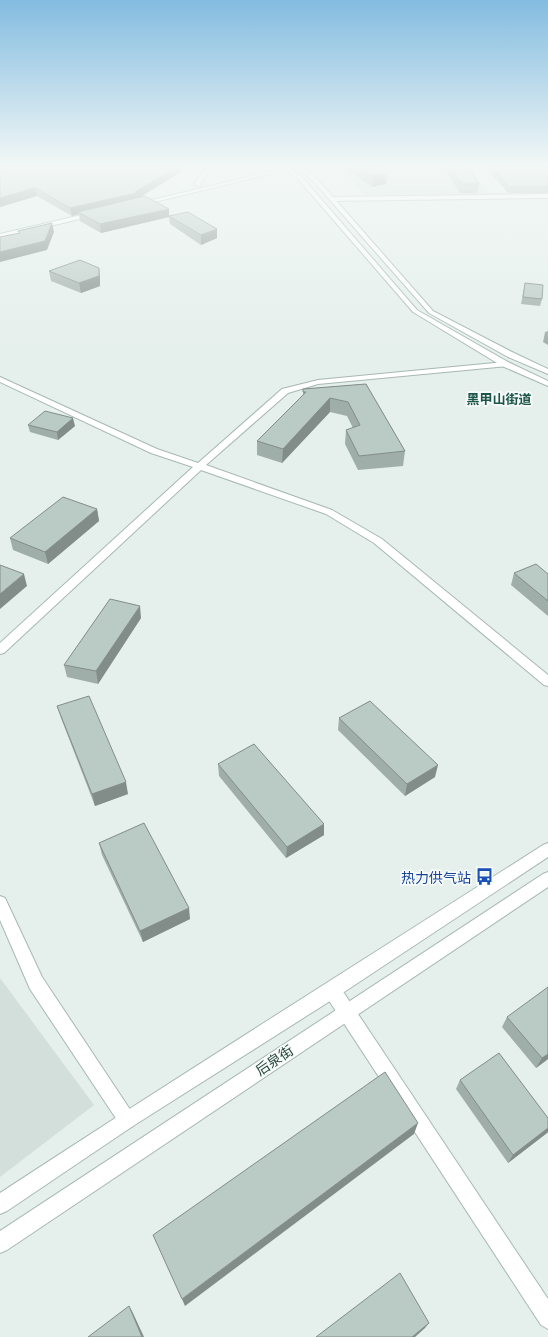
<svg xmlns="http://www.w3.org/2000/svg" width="548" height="1337" viewBox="0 0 548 1337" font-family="Inter,'Noto Sans SC',sans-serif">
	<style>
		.built { fill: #d3dfda }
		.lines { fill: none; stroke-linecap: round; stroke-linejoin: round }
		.minor-casing { stroke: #a7b8b2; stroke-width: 2 }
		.tertiary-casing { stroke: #a7b8b2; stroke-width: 2 }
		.secondary-casing { stroke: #a3bbb3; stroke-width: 2 }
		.minor { fill: #fff; fill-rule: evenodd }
		.tertiary { fill: #fff; fill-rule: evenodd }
		.secondary { fill: #fff; fill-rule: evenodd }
		.wall { fill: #a0aea9 }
		.shaded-wall { fill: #828d89 }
		.building { fill: #bacac4; stroke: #828d89 }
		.labels { text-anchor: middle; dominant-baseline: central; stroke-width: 3.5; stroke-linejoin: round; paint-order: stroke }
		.far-district-label { font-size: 13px; font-weight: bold; fill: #1e5549; stroke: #f6fbf9 }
		.near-transit-label { font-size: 14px; fill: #164399; stroke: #f6fbf9; text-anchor: end }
		.near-street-label { font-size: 14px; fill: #23423a; stroke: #f6fbf9 }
	</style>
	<rect width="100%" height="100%" fill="#e5efeb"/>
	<path class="built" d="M339,167H472L471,170L489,194L364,195Z
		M0,978L94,1105L0,1177Z"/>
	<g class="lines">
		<defs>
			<path id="minor" d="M208,167H213L200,183L201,186H197L194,183Z
				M548,194V198L332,201L329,199L332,197Z
				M505,362H508V366L318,384L288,393L206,465L332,510L382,539L548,675V686L544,685L374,543L326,514L201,470L4,653L0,654V643L193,467L151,453L0,382V377L157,449L198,463L282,389L318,380Z
				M0,896L5,898L42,977L133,1114L136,1120L133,1126L127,1129L121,1126L30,989L0,920Z
				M332,982L338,984L548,1299V1329L541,1325L326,996L324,990L326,984Z"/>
			<path id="tertiary" d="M286,167H291V170L302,177L417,310L508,362L548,381V386L502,366L413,312L298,179L286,171Z
				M298,167H303L319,181L433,311L514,353L548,369V374L508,357L429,313L315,183Z
				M548,843V857L338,996L133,1126L7,1211L0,1214V1193C180,1075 362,961 543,845Z
				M548,872V887L7,1250L0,1253V1231L543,874Z"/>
			<path id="secondary" d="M290,167H299L138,206L135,204Z
				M94,212L97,214L96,215L0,238V234Z"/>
		</defs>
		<use href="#minor" class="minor-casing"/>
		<use href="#tertiary" class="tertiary-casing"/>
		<use href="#secondary" class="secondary-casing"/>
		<use href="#minor" class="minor"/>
		<use href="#tertiary" class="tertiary"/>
		<use href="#secondary" class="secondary"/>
	</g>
	<path class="wall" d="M0,167H186L176,175L138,198L170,216L217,238L201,245L170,224L169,217L101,233L80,221L79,214L72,216L37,196L0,207Z
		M346,167H387L386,184L372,187L346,169Z
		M445,167H467L479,184L477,193H460L444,168Z
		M488,167H548V193H508L487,169Z
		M49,271L100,277V286L81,293L51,281Z
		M525,283L542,299L540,306L521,304Z
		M548,331V345L543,342L545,332Z
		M366,384L405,451L403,466L358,470L345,444L346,430L353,428L347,416L330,412L282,463L257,455V441L303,395V389Z
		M28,425L75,426L58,440L30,432Z
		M97,509L99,521L48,564L13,550L10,538Z
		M514,573L548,574V616L511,585Z
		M141,618L98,684L67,677L64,665Z
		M57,706L128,794L95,806L61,718Z
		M339,718L435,777L405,796L338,730Z
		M218,764L324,835L286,858L219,776Z
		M99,843L190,919L143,942L102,855Z
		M507,1017L548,1059L536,1068L502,1027Z
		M460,1080L548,1118V1132L547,1133L508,1163L456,1089Z"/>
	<path class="shaded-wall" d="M177,167H186L176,175L137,199L78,212L79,214L72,216L70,208L135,192Z
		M387,174L386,184L372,187L373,176Z
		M35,188L37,196L0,207V198Z
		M169,209V217L101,233L100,224Z
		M52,223L54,232L47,250L0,262V252Z
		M217,229V238L201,245V235Z
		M99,268L100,277V286L81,293L79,283Z
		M330,398V412L282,463L283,449Z
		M73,418L75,426L58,440L57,432Z
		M97,509L99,521L48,564L45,552Z
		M24,574L27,586L0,609V594Z
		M140,606L141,618L98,684L96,671Z
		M438,765L435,777L405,796L407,784Z
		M126,782L128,794L95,806L92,794Z
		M324,824V835L286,858L287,847Z
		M189,908L190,919L143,942L140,931Z
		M548,1054V1059L536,1068L542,1058Z
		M418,1123L414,1134L185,1306L182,1299Z
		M548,1128V1132L547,1133L508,1163L513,1155Z
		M129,1306L132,1311L144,1337H142Z
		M429,1323L425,1328L415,1337H412Z"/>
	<path class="building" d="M0,167H177L135,192L137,193L70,208L35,188L0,198Z
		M359,167H387V174L373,176Z
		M450,167H467L479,184H461Z
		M492,167H524L525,168L548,167V187H509Z
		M145,196L169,209L100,224L78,212Z
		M188,212L217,229L201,235L169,216Z
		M52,223L45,241L0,252V237L20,233L18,231Z
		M80,260L99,268V276L79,283L49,271Z
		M525,283L543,285L542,299L523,297Z
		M366,384L405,451L359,456L346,430L360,425L348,402L330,398L283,449L257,441L306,392H303V389Z
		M45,411L73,418L57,432L28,425Z
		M63,497L97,509L45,552L10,538Z
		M536,564L548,574V601L514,573Z
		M0,565L24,574L0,594Z
		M110,599L140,606L96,671L64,665Z
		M89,696L126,782L92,794L57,706Z
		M370,701L438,765L407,784L339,718Z
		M254,744L324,824L287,847L218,764Z
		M144,823L189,908L140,931L99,843Z
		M548,987V1054L542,1058L507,1017Z
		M499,1053L548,1118V1128L513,1155L460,1080Z
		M385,1072L418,1123L182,1299L153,1235Z
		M400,1273L429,1323L412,1337H316Z
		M129,1306L142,1337H88Z"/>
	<linearGradient id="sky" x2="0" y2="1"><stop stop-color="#83bce0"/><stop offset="0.47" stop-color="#f3f8f6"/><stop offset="1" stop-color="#f3f8f6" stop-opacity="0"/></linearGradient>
	<rect width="548" height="354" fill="url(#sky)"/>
	<defs>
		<symbol id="bus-bare" viewBox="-9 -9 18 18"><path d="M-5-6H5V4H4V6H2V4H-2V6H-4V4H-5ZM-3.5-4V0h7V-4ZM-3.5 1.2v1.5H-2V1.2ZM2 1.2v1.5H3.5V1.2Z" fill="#1a4fb4" stroke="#f6fbf9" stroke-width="2.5" paint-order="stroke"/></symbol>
	</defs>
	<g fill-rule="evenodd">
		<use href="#bus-bare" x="472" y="864" width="25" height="25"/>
	</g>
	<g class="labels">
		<g class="far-district-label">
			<text x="499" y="399">黑甲山街道</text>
		</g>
		<g class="near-transit-label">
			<text x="471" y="877">热力供气站</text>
		</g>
		<g class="near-street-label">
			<text transform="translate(274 1060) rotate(-34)">后泉街</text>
		</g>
	</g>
</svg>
